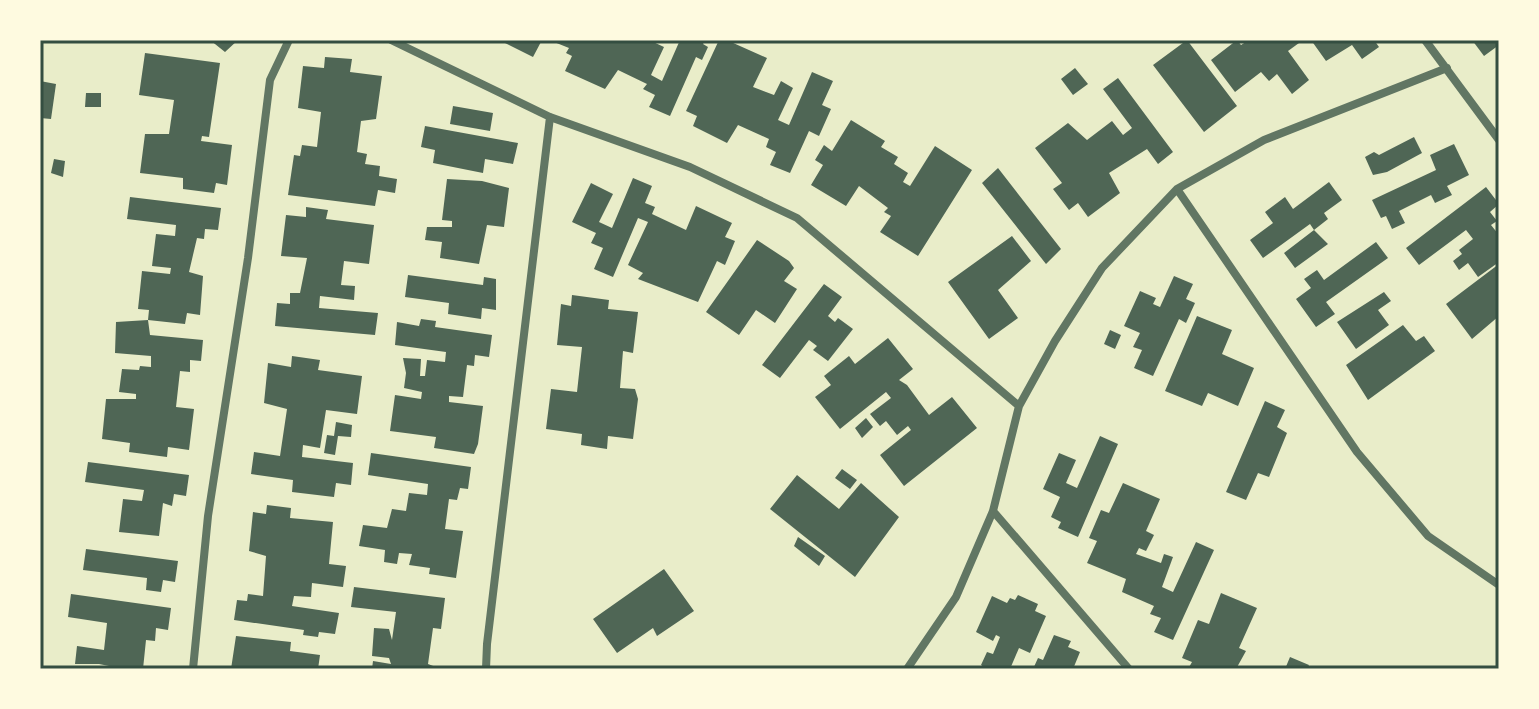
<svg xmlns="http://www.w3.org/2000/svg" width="1539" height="709" viewBox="0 0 1539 709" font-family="Commissioner,sans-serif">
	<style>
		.building { fill: #4f6655 }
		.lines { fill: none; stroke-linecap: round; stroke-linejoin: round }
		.minor { stroke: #617663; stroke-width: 8 }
		.neatline { fill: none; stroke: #344e41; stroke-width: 3 }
	</style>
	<rect width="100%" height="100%" fill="#e9edc9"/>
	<path class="building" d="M210,40H238L225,52Z
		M499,40H542L533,57Z
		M549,40H649L664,47L651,75L662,81L680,40H705L703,44L708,47L702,60L696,57L670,116L649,107L655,95L643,89L647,84L618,70L605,89L565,71L572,56L566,53L569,48Z
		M719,40L731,42L767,58L753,87L774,95L781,81L793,88L778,120L789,125L812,72L833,81L822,105L831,109L819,136L809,131L790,173L770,165L776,152L766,147L769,139L738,125L727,143L693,126L697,116L686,111Z
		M1187,40L1237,106L1204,132L1153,65Z
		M1237,40L1241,45L1249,40H1297L1299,43L1288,51L1309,80L1292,94L1277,74L1269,81L1261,72L1235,92L1211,60Z
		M1311,40H1374L1379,47L1362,59L1352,45L1326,61Z
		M1472,40H1499V45L1484,56Z
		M145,53L220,63L209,137L202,136L201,141L232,145L227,185L216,183L214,193L183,189V178L140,173L145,134H169L174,100L139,95Z
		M325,57L352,59L350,72L382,76L376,119L361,121L357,152L367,154L365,164L380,166L379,176L397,179L395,193L378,190L375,206L288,195L294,155L300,156L302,145L317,147L321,112L298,108L303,66L324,68Z
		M1075,68L1088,84L1073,95L1061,79Z
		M1118,78L1173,152L1158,164L1147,149L1109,173L1120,193L1088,217L1078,203L1069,210L1053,189L1062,183L1035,148L1068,123L1087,140L1112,121L1123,135L1132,128L1103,89Z
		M40,81L56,84L51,119L40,118Z
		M86,93H101V107H85Z
		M453,106L493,113L490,131L450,124Z
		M851,120L885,141L881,147L898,157L894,164L908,173L903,182L910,186L935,146L972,170L918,256L880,232L891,216L884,212L888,208L859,186L846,206L811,185L823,165L815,160L824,145L832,151Z
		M425,126L518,143L513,164L485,159L483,173L433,163L435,150L421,147Z
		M1414,137L1422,153L1387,172L1373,175L1365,157L1374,152L1379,155Z
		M1454,144L1469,175L1447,186L1452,195L1435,203L1431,195L1399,211L1405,223L1392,229L1386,216L1381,218L1372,200L1436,170L1430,155Z
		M54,159L65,161L63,177L51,173Z
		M998,168L1061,249L1046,264L982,183Z
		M633,178L652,186L645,203L655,207L652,214L686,230L696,206L732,223L725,237L735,241L725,265L717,261L698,302L638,279L643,273L628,265L648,222L638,218L613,277L594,269L603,248L591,243L596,233L572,222L591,183L613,194L599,222L612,228Z
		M447,179L482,181L509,188L504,227L487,225L479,264L440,258L442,242L425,240L427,227H452V221L442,220Z
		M1329,182L1342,200L1324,213L1328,219L1314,230L1310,224L1263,258L1250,240L1273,223L1265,212L1285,197L1293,209Z
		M1486,187L1499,204L1490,212L1497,221L1491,225L1499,235V262L1478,277L1468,263L1459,270L1453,261L1462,254L1459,250L1473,239L1466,230L1419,265L1406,248Z
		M130,197L221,208L218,230L205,229L204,239L197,238L189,272L203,276L200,315L187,313L185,324L148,320L149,310L138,309L142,271L170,274L171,268L152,266L156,234L175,236L176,225L127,219Z
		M306,207L328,210L326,219L374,225L369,264L344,261L341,285L355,286L354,300L320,296L319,308L378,313L375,335L275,326L277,303L290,304V293H300L307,258L281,256L286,215L306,217Z
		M1314,230L1328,244L1295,268L1284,253Z
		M1012,236L1031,261L998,290L1018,318L989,339L948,282Z
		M757,240L789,261L794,268L784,281L797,289L775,323L756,310L739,335L706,312Z
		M1376,242L1388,258L1326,302L1335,314L1316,327L1296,299L1311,288L1304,279L1317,270L1324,280Z
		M1499,264V316L1472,339L1446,304Z
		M408,275L483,285L484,277L496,279V310L482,308L481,319L448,314L449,303L405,297Z
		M1174,276L1193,284L1186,299L1195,303L1186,323L1179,319L1153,376L1134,368L1142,350L1133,347L1140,333L1124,326L1140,291L1156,298L1153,304L1160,307Z
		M824,284L842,297L828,316L835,322L838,318L853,329L828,361L813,350L817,346L809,340L780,378L762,365Z
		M1384,292L1391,301L1378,310L1389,325L1356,349L1337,322Z
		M572,295L609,300L608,309L638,312L633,353L623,351L620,388L635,389L638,399L633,439L608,436L607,449L581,445L582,434L546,429L551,389L577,392L582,347L557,345L561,304L571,306Z
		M1197,316L1232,330L1222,354L1254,368L1238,406L1208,393L1202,406L1165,391Z
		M421,319L436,321L435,327L492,335L489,357L475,355L474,366L467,365L463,397L449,396V402L483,406L478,444L474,454L434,448L436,437L390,431L395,395L421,399L422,392L404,388L406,373L403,358L421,359L420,376H425L427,360L445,362L446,352L395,345L397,322L419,326Z
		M148,320L150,335L203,340L201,361L190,360V372L180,371L176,407L194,409L189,450L168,447L167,457L129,452L130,443L102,439L106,399H136V394L119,392L122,369L139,370L140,366L151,367V356L115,353L116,322Z
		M1403,325L1416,341L1424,336L1435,351L1368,400L1346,365Z
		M1110,330L1121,335L1115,349L1104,344Z
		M888,338L913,369L899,380L907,385L929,415L952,397L977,428L904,486L880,455L911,430L908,426L897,435L886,421L880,426L870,414L891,398L886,392L840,429L815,397L831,385L824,376L849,356L855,364Z
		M292,356L320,360L318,370L362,376L357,414L326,410L320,448L303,445L302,457L353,463L351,485L336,483L334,497L292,492L293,480L251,474L254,452L280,456L287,409L264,403L268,363L291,367Z
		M1265,401L1285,410L1277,427L1287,433L1269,477L1258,473L1246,500L1226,492Z
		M866,418L873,427L862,438L855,428Z
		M336,422L352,425L351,437L338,436L335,455L324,453L327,435L334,436Z
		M1100,436L1118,444L1078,537L1058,528L1061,522L1051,517L1060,497L1043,489L1059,453L1076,460L1066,483L1077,488Z
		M371,453L471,467L468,489L460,488L457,500L449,499L445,529L463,531L456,578L429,574L430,568L409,565L412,554L399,553L397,564L384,562L385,550L359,546L363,525L387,528L392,509L406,511L409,493L427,495L428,484L368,475Z
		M88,462L189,475L186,496L174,494L172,506L163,503L159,536L119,532L123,499L142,501L144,490L85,482Z
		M842,469L857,480L850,489L835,478Z
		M797,475L839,509L861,483L899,517L855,577L770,509Z
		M1123,483L1160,499L1146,531L1154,535L1146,551L1139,548L1136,554L1161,563L1164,554L1173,557L1162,587L1173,592L1196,542L1214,550L1173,640L1154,632L1161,618L1150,614L1154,606L1122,592L1126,579L1087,563L1097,541L1089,538L1101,510L1109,513Z
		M267,505L291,508L290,518L333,522L329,564L346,566L343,587L312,583L311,597L294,596L292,606L339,613L335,634L319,632L318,637L303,635L304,630L234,620L237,600L247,601L248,594L263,596L266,556L249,551L253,512L266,514Z
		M798,537L825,556L819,566L794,546Z
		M86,549L178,561L175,582L163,580L161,592L146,590L147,578L83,570Z
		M664,569L694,611L657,636L653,628L617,653L593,619Z
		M354,587L445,598L441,629L433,628L428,664L441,669H372L373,661L391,664L389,658L372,656L374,628L389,629L392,640L396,612L351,607Z
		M1221,593L1257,608L1239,648L1246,651L1236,669H1188L1192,662L1182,658L1198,620L1209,624Z
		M71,594L171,608L168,630L156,628L155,641L146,640L143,669H114V667L99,664H75L77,646L104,650L107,623L68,617Z
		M1018,595L1038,604L1035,611L1046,616L1030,653L1019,648L1010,669H986L981,665L987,652L993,654L1000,637L996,635L993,641L976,632L992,596L1007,603L1010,598L1015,600Z
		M1054,635L1071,641L1068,647L1080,652L1073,669H1033L1038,658L1043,660Z
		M236,636L291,642L290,651L320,655L318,669H231Z
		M1290,657L1309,665L1307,669H1285Z"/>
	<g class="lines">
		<path class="minor" d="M391,40L550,117L690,167L797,218L1019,406
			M1425,40L1499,140
			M1177,189L1357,452L1428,536L1499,585
			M993,511L1129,669
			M193,669L208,516L248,258L270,80L289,40
			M486,669L487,644L550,117
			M907,669L956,597L993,511L1019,406L1055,341L1102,268L1177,189L1264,140L1447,68"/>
	</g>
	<rect width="1539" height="709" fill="none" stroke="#fefae0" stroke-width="84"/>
	<rect x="42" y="42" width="1455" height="625" class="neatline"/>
</svg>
